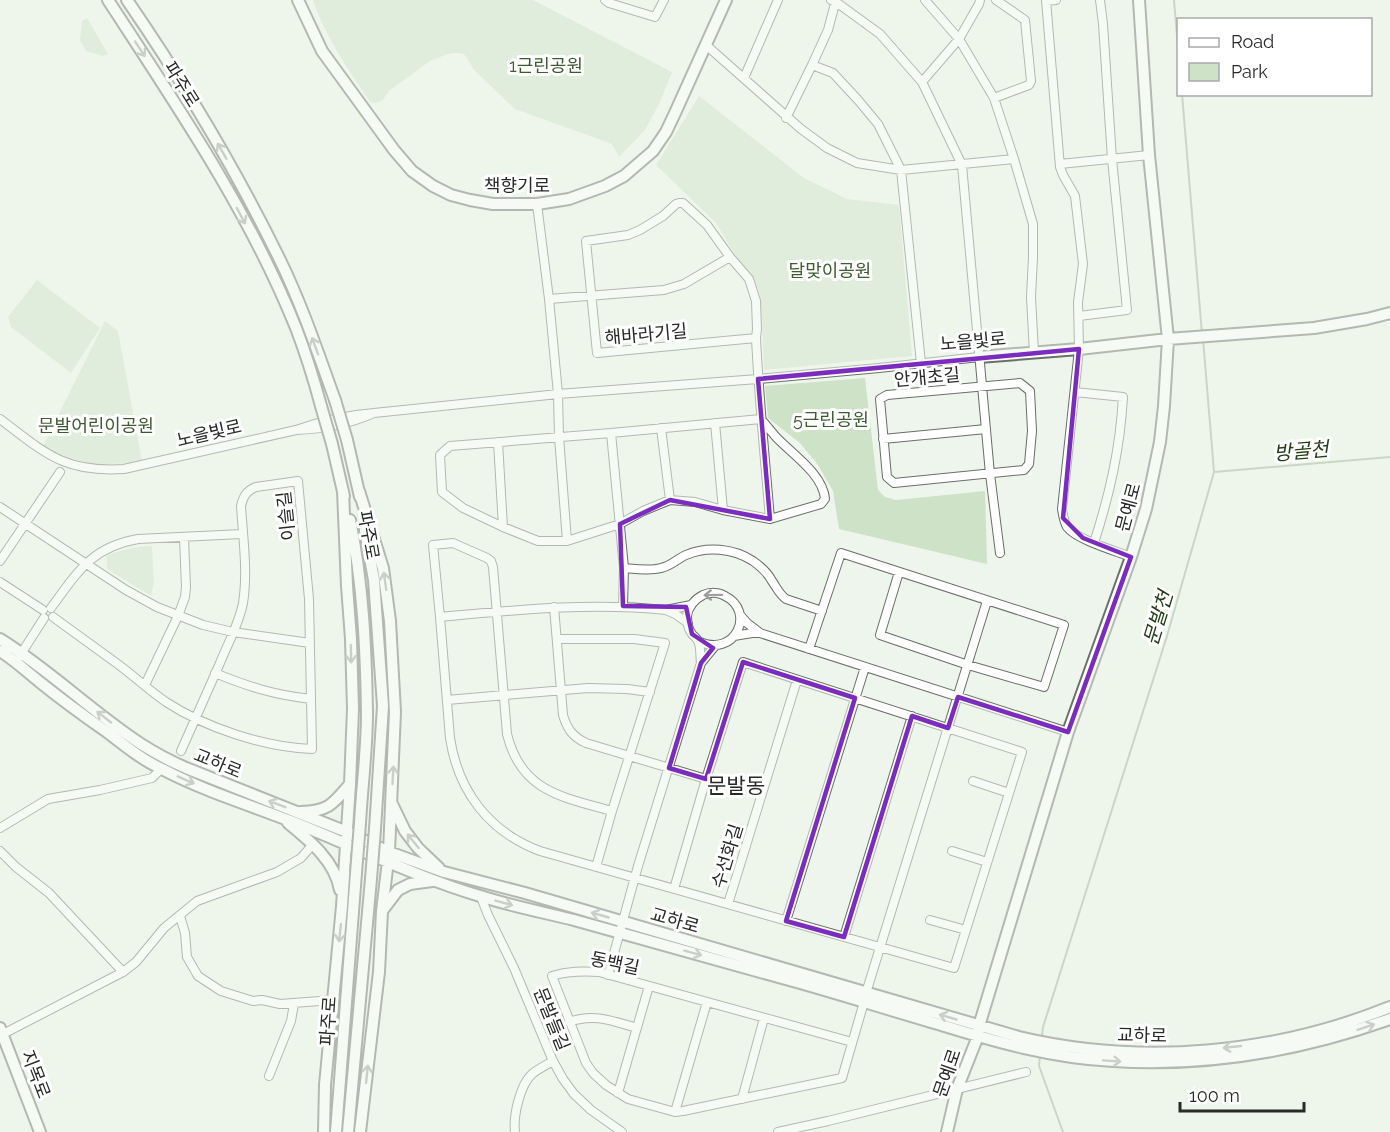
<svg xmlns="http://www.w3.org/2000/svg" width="1390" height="1132" viewBox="0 0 1390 1132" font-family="Raleway,'Noto Sans KR',sans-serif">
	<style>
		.green { fill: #cee2c7 }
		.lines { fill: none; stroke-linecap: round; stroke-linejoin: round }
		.stream { stroke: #9db096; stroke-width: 2 }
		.street-casing { stroke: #6a6f68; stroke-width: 10 }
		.secondary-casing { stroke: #6a6f68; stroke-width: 14 }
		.street { stroke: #fff; stroke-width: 8 }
		.secondary { stroke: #fff; stroke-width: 10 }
		.secondary-bridge-casing { stroke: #6a6f68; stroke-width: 14; stroke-linecap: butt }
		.secondary-bridge { stroke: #fff; stroke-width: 10 }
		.oneway { stroke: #9e9f9e }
		.marked { fill: none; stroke: #7b2cbf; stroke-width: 4.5; stroke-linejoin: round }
		.labels { text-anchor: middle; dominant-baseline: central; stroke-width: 6; stroke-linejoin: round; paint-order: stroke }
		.park-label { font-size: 18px; fill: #3e5b32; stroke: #fff }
		.street-label { font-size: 18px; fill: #272a27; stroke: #fff }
		.water-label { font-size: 20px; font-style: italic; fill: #233f17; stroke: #fff }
		.quarter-label { font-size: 21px; fill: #272a27; stroke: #fff }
	</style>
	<rect width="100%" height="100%" fill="#eef5ec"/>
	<path class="green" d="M313,0H533L672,72L660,102L645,130L619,157L612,144L515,109L474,70L464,54L456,53L448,54L430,61L389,91L383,100L376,103L370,102C349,70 325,37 313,0Z
		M87,18L108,54L103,56L86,51L80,40L82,21Z
		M699,96L804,178L847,199L899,205L912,356L764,370L762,322L760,296L754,279L735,255L716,223L656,165Z
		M37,280L100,328L71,373L11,327L8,317Z
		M105,321L118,331L142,461C103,467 78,465 43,446Z
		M865,378L878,490L885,497L896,500L985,491L987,564L839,529L833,491L818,465L800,443L768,418L765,386Z
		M152,546L154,583L151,596L107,569V556C122,549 136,547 152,546Z"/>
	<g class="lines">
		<path class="stream" d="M1174,0L1178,48
			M1182,94L1202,334
			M1214,472L1390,457
			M1042,1036L1043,1027L1167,636L1214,472L1203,339
			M1040,1054L1039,1066L1063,1132"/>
		<defs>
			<path id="street" d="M605,0L609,3L655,17L664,0
				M831,0L836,2L880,34L922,82L962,165L990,474L1000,553
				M1046,0L1060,167L1063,175L1075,196L1083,264L1078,302L1079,349L1062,509C1063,515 1064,522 1067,527C1077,540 1116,551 1131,557
				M1046,1L1056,0
				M706,45L801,129L827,148L857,163L901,170L1014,159L994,98L959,39L925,0
				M812,65L833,73L858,100L878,124L901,170L921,363
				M744,78L778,0
				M922,82L959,39L979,4L980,0
				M994,98L1029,85L1031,81L1025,20L996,0
				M786,118L812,65L828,30L836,0
				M1014,159L1033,224V257L1031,297L1034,353
				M1060,164L1149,155
				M679,203H683L707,225L730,257L749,279L756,301L757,329L756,338L597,353L586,241L628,235L640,230L663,216L676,204Z
				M537,204L549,299L558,394L559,437L567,541H538L503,527L463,508L442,492L440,455L450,446L611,433L761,419C766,425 771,431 776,437C792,454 823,474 825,499L821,504L770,519C765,459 759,399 756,338
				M549,299L664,290L684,284L730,257
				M1079,316L1127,310L1112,159L1103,24L1100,0
				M1020,383L1030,391L1032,431L1029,464L1024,470L894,483L887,477L880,399L887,395Z
				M1075,392L1123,397C1120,449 1110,493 1094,543
				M374,413L558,394L758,379L879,368L979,357
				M0,419C45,453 64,473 124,469L296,430C322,421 347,415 374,413C349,424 324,429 296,430
				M715,423L723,510
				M661,428L670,500
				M611,433L624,568L623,606
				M883,439L986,429
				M498,442L503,527
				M0,507L126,590L157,607L203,625L233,632L310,643
				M567,541L620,524L643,511L670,500L695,502L723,510L770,519
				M0,561L60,472
				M624,568C636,569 650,571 661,568C671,566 677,559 686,555C707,546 733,548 753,561C760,566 768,573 772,581C777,588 779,594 786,599L822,611
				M0,582L43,610
				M554,607L563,715C567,729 573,737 586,743L706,779
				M51,608C77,573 91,547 138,539L242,534
				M53,617C75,633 97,649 119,665C135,677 150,691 166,702C206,728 264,747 312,749L309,599L298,481L256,487C246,491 243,497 241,506C243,538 248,572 243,603C239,624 228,643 220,663C207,692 194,721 181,751
				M440,617C516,610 590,602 666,610
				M688,623L675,614L666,610L691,605
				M760,633L1068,732
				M734,636L752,633H760L747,623L740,615
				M557,639H634L665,643L612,811L596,867
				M698,641C736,659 756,611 725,596C719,592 710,592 703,595C695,599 688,607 687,616C687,622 688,629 692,634C693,636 697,638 698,641C701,646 700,657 701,663L715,646
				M809,649L841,553L1064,625L1044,687L968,665L880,635L899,572
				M19,657L44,618
				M215,673C249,687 275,695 311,699
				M145,685L178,616L185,597L186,587L184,538
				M447,700L588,688L627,689L650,692
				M973,781L1009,793
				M612,811C563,797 521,792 507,734L493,567L491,561L487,558L453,543L433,545L440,617L450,738C458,791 489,832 540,851L954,968L1022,752L743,662L706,779L674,889
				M0,828L48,799L100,790L152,778L161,769
				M0,851L16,867L49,893L123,972
				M952,851L987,862
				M481,897L488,915L514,968L553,1061L563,1079L574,1094L591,1110L622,1132
				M728,904L797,680
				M180,916L185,933L187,957L198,976L221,991L253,1001L262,1000L280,1004L333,1000
				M930,920L966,930
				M786,921L865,667
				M844,937L912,716
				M608,975L638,866L701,663
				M866,993L987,601
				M569,1022C595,1013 612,1021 637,1028
				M3,1034L123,972L136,962L164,928L197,901L277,872L301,858L313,844
				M852,1042L599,972C582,971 568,971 552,976L586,1063L593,1073L606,1085L628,1099L675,1112L683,1111L842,1078L864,1002
				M269,1076L291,1021L294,1004
				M618,1093L649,986
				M742,1099L764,1018
				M675,1112L707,1002
				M515,1132C513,1116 520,1085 532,1074C538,1069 546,1065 553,1061
				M778,1132L828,1121L1026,1072"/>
			<path id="secondary" d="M108,0C177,106 249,211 296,328C306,354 314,380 321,406
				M127,0C184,83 236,170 280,260C302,305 318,353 335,400
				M298,0L322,51L394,150L412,171L433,186L451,195L470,200L493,204H537L569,199L605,186L624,176L653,151L666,132L675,113L726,0
				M979,357L1079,349L1168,339L1314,328L1367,319L1390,313
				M347,440L360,497
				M332,444L344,496
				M359,491L383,568L390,621L395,712L389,852L382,911L379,972L360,1132
				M350,520C363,583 366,648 367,713C367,749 362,787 360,823
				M365,530L374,580L383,706L375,829
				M0,639C50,670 92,712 141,744C155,753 170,761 186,768L347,832L389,852L444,872L525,893L1019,1037C1142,1066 1274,1054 1390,1007
				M0,651C16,661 27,672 41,683C62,700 84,716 107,732C124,745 142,760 162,769C204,791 250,805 293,822C356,847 416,877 480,896C511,906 542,912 574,920C643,939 712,958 782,978C834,992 886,1009 938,1024C996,1042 1052,1058 1113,1061C1208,1067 1300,1051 1390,1019
				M392,804L405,831L418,848L439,868
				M301,812C329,811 333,804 350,784
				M288,823C310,841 335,861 340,890
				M382,911L398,890L410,884L432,881
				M0,1028L40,1132
				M324,1132L325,1085L342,906L350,784L353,709L351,639L347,586L343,491
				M336,1132L356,873
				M348,1132L371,879
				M947,1132L957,1089L978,1036L979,1026L1068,732L1131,557L1146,509L1160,442L1164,406L1168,339L1149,155L1139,0"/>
		</defs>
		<use href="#street" class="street-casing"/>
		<use href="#secondary" class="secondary-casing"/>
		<use href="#street" class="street"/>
		<use href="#secondary" class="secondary"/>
		<defs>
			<path id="secondary-bridge" d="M335,400L347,440
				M321,406L332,444
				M356,873L360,823
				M371,879L375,829"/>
		</defs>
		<use href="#secondary-bridge" class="secondary-bridge-casing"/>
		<use href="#secondary-bridge" class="secondary-bridge"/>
	</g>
	<defs><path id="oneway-shaft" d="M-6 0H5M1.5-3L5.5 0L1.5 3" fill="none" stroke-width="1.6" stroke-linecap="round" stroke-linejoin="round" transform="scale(1.5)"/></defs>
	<g class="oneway">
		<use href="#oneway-shaft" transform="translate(140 49) rotate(57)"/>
		<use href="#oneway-shaft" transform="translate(222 151) rotate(-120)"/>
		<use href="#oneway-shaft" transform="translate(241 216) rotate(62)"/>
		<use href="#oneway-shaft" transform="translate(315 346) rotate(-110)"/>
		<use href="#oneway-shaft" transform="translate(385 581) rotate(-98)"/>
		<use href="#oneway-shaft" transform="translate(713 595) rotate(179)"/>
		<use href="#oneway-shaft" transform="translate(351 654) rotate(89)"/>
		<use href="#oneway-shaft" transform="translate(104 717) rotate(-142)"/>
		<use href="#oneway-shaft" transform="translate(393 775) rotate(-87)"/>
		<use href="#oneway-shaft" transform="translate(186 780) rotate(24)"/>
		<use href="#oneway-shaft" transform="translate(277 804) rotate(-159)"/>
		<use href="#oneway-shaft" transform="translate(413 841) rotate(-129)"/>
		<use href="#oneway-shaft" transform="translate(504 903) rotate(15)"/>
		<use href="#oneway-shaft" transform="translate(600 915) rotate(-164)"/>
		<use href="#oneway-shaft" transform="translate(340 933) rotate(96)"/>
		<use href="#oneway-shaft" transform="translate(693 953) rotate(15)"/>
		<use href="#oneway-shaft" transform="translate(948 1017) rotate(-164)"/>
		<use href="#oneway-shaft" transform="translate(1366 1027) rotate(-18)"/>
		<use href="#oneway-shaft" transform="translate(1232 1047) rotate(174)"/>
		<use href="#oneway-shaft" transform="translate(1112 1061) rotate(4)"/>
		<use href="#oneway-shaft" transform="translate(367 1074) rotate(-84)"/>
	</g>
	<path d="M0 0H1390V1132H0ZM1079,349L1063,518L1083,538L1131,557L1068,732L958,697L948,728L912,716L844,937L786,921L855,698L743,662L706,779L669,768L701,663L713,648L692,634L686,607L623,606L620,524L670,500L770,519L758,379Z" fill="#eef5ec" fill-opacity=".55" fill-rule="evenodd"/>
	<path class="marked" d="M1079,349L1063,518L1083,538L1131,557L1068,732L958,697L948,728L912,716L844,937L786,921L855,698L743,662L706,779L669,768L701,663L713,648L692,634L686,607L623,606L620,524L670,500L770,519L758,379Z"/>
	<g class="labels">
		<g class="park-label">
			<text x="546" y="65">1근린공원</text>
			<text x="830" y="270">달맞이공원</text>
			<text x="831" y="419">5근린공원</text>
			<text x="96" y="425">문발어린이공원</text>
		</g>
		<g class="street-label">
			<text transform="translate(182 84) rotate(58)">파주로</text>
			<text x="517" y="185">책향기로</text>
			<text transform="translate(646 334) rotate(-5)">해바라기길</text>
			<text transform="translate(973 341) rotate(-5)">노을빛로</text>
			<text transform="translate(927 377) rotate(-5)">안개초길</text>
			<text transform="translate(209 433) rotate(-13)">노을빛로</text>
			<text transform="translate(1128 507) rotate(-75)">문예로</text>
			<text transform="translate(286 516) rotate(-96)">이슬길</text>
			<text transform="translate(369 535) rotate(80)">파주로</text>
			<text transform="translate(218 763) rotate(22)">교하로</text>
			<text transform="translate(727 856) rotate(-73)">수선화길</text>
			<text transform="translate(675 920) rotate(16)">교하로</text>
			<text transform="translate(615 963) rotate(12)">동백길</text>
			<text transform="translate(552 1019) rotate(68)">문발들길</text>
			<text transform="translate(328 1021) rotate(-86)">파주로</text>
			<text transform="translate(1142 1035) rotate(1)">교하로</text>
			<text transform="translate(947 1073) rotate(-71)">문예로</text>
			<text transform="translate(36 1074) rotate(69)">지목로</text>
		</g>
		<g class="water-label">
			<text transform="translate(1301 451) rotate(-5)">방골천</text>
			<text transform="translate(1158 618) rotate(-73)">문발천</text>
		</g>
		<g class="quarter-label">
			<text x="736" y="785">문발동</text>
		</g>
	</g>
	<rect x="1177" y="18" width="195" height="78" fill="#ffffff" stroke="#a9aaa9" stroke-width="1.5"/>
	<rect x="1189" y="38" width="30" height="9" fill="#ffffff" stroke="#a9aaa9" stroke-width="1.5"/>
	<text x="1231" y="48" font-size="18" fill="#272a27">Road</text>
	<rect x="1189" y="63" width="30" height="18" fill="#cee2c7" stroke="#a9aaa9" stroke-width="1.5"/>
	<text x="1231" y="78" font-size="18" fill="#272a27">Park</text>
	<path d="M1180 1102v9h124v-9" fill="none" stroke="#272a27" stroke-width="3"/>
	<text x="1189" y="1102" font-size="18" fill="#272a27" stroke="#ffffff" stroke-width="4.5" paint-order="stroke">100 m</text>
</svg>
